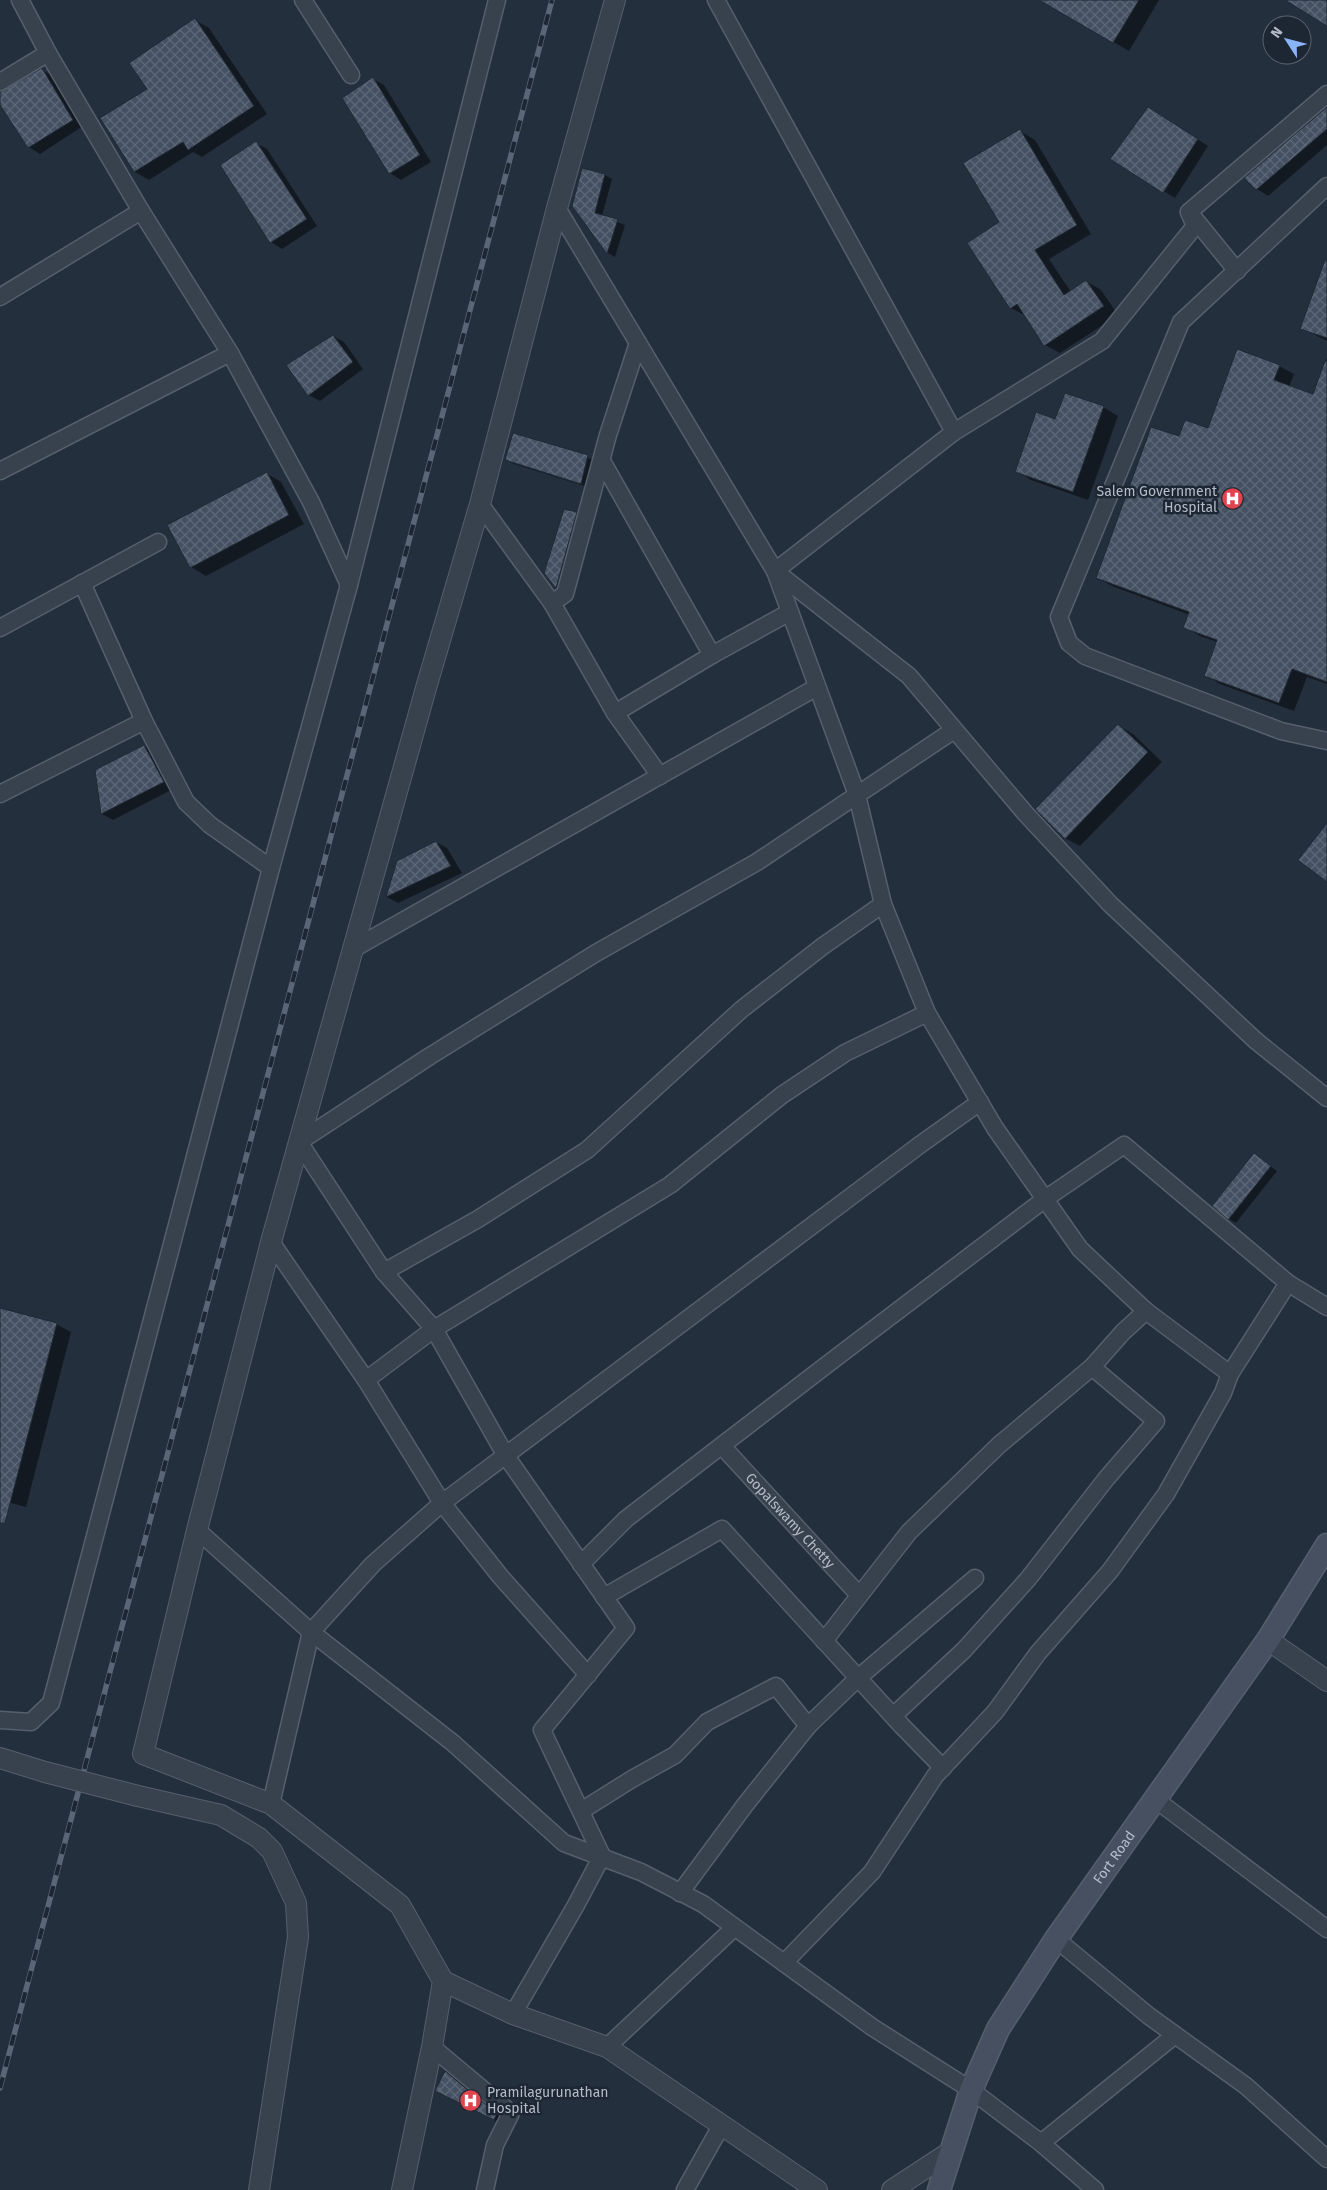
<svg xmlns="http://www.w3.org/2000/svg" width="1327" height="2190" viewBox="0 0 1327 2190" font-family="'Fira Sans',sans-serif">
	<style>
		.shadow { fill: #0007 }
		.building { fill: url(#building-cross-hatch); stroke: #1f2835 }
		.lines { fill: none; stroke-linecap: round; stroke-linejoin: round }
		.minor-casing { stroke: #565f6c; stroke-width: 19 }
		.tertiary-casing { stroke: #565f6c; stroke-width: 22 }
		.secondary-casing { stroke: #565f6c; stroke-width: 25 }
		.minor { stroke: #38414e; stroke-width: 16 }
		.tertiary { stroke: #38414e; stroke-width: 20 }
		.secondary { stroke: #465061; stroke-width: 22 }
		.rail-casing { stroke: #5a6575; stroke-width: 5.5 }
		.rail { stroke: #1d2633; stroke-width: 4; stroke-dasharray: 11; stroke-linecap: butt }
		.tertiary-bridge-casing { stroke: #565f6c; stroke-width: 22; stroke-linecap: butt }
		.tertiary-bridge { stroke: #38414e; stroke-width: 20 }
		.labels { text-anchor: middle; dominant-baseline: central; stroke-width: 5; stroke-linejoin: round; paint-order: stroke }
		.poi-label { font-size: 14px; fill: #b4bcc9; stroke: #1d2633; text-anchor: end }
		.street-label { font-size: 14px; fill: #b4bcc9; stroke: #1d2633 }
	</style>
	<defs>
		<pattern id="building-cross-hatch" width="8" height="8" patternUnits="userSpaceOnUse" patternTransform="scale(1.25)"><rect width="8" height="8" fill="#455162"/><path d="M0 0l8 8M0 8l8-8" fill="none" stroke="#5d6877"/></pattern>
	</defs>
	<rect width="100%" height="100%" fill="#242f3e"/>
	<path class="shadow" d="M1041,0H1159L1129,51Z
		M195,20L209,28L267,114L202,157L193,152L149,180L135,172L102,118L148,89Z
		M42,70L53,76L83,126L40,154L29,147L0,103V93Z
		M373,79L384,85L431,162L401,180L390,173Z
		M1327,109V145L1268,196L1257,189L1246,178Z
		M1160,115L1208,146L1175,198L1112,159Z
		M1020,131L1035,140L1091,234L1049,259L1071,292L1086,281L1101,290L1118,315L1060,353L1045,345L1026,316L1011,308L1000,223Z
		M256,143L267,149L317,226L282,249L271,242L221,166Z
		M583,170L605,175L612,179L602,216L625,225L615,257L608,253L574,206Z
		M1327,261V341L1302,328Z
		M333,336L344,342L363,369L320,401L309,395Z
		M1327,358V684L1307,677L1294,711L1220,684L1205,675L1217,642L1200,636L1185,627L1190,615L1112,586L1097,578L1180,438L1209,430L1279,366L1294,374L1289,387L1314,396Z
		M1103,407L1118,416L1088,500L1031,480L1017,471L1056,420Z
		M587,457L594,461L588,487L514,464L506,460Z
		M266,473L281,482L304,524L206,576L191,567Z
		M576,513L584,517L563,591L557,587L545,572Z
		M1118,725L1133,734L1162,762L1080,846L1065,838Z
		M144,746L156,752L175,788L113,820L102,814L97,771Z
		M436,842L447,848L462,873L398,903L387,897L398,862Z
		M1261,1159L1277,1171L1236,1223L1229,1219Z
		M0,1309L56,1324L71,1332L26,1507L0,1500Z
		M445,2073L456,2079L507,2122L505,2126L448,2096Z"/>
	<path class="building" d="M1039,0H1139L1113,43Z
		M1285,0H1327V26Z
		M195,18L254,106L188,150L183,142L134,172L100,118L147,89L129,63Z
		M42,68L73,120L28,148L0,105V92Z
		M373,77L420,155L389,174L342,98Z
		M1148,107L1198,139L1163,193L1110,159Z
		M1327,107V129L1256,190L1244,178Z
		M1020,129L1077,225L1035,250L1064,295L1086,280L1104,306L1044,346L1017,304L1010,309L967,243L999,222L963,163Z
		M256,141L307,219L270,243L220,165Z
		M582,168L605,174L595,213L618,219L607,254L572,206Z
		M1325,260L1327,261V338L1300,329Z
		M333,335L353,362L308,396L286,365Z
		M1237,349L1280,365L1274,380L1313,394L1325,361H1327V682L1292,669L1279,703L1204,676L1217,640L1183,628L1189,612L1096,578L1151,427L1179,436L1185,420L1208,428Z
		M1065,393L1104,406L1073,492L1015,472L1036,412L1055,419Z
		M513,433L588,455L581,484L505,460Z
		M267,472L289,515L190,568L167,525Z
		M564,509L577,512L556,588L544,573Z
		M1118,724L1148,752L1065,839L1035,809Z
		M144,745L164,782L101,814L95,770Z
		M1327,823V882L1298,860Z
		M436,841L451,866L386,897L397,861Z
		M1254,1153L1271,1166L1228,1220L1212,1206Z
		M0,1308L57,1323L5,1523H0Z
		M445,2071L497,2114L494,2120L435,2091Z"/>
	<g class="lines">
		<defs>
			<g id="minor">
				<path d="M20,0L48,53L141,211L230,353L311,502L349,585"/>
				<path d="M303,0L351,75"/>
				<path d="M716,0L954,432"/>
				<path d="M0,82L48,53"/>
				<path d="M1327,186L1181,322L1059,617L1069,643L1085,656L1281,731L1327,741"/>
				<path d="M557,208L775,571L857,795L883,904L927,1013L995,1128L1080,1249L1146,1311L1230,1374"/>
				<path d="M1237,271L1189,212L1327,94"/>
				<path d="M0,297L141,211"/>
				<path d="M602,461L712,655"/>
				<path d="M0,471L230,353"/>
				<path d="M480,504L552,603L615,713L660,776"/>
				<path d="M775,571L909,676L1025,813L1111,905L1255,1040L1327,1098"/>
				<path d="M775,571L954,432L1102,341L1195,226L1189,212"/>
				<path d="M82,583L144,721"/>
				<path d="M552,603L565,594L608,435L638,343"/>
				<path d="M0,628L158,542"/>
				<path d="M615,713L712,655L790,612"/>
				<path d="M0,794L144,721L186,802L210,825L271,868"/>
				<path d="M353,949L817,687"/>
				<path d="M271,1242L366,1380L442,1503L500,1576L588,1675"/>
				<path d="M384,1272L478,1219L587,1150L742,1009L823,946L883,904"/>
				<path d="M366,1380L434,1329L670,1185L782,1095L845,1053L927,1013"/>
				<path id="s1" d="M722,1446L859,1595"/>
				<path d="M197,1530L311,1632L453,1743L564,1843L641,1872L703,1904L872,2027L971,2090L1041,2143L1095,2190"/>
				<path d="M581,1564L626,1519L833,1360L1045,1199L1124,1145L1288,1283"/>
				<path d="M604,1597L722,1529L902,1726L943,1768"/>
				<path d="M824,1641L909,1532L999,1445L1092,1367L1123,1332L1146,1311"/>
				<path d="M893,1716L964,1650L1028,1579L1106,1479L1156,1421L1092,1367"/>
				<path d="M0,1720L31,1722L51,1703L271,868L349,585L497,0"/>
				<path d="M1155,1799L1327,1929"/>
				<path d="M271,1804L311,1632L373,1564L442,1503L921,1144L980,1102"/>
				<path d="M581,1811L632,1779L675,1755L707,1722L776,1686L808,1726"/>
				<path d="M680,1893L745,1805L808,1726L858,1678L975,1578"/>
				<path d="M1056,1939L1149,2016L1246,2086L1327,2159"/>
				<path d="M784,1963L872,1872L935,1776L995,1712L1038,1653L1110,1571L1166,1494L1223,1393L1230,1374L1288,1283L1327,1307"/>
				<path d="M513,2014L576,1905L602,1856L542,1730L626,1628L506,1456L434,1329L384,1272L299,1142L430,1056L596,953L757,862L954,730"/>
				<path d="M432,2047L511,2113L495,2145L485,2190"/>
				<path d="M607,2047L734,1928"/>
				<path d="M1041,2143L1175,2035"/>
				<path d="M685,2190L721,2126"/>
			</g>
			<path id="tertiary" d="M1268,1640L1327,1681
				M0,1758L45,1772
				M138,1796L221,1815L259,1838L272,1851L296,1903L298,1937L259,2190
				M443,1981L513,2014L607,2047L817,2190
				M402,2190L432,2047L443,1981L400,1905L271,1804L143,1754L197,1530L271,1242L426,688L480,504L557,208L615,0
				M892,2190L950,2152"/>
			<g id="secondary">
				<path id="s2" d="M939,2190L971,2090L998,2029L1056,1939L1268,1640L1327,1545"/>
			</g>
		</defs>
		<use href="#minor" class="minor-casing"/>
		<use href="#tertiary" class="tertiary-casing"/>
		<use href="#secondary" class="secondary-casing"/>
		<use href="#minor" class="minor"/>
		<use href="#tertiary" class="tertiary"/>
		<use href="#secondary" class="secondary"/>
		<defs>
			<path id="rail" d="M0,2088L552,0"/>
		</defs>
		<use href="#rail" class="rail-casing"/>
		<use href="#rail" class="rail"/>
		<defs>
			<path id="tertiary-bridge" d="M45,1772L138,1796"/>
		</defs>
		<use href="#tertiary-bridge" class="tertiary-bridge-casing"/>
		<use href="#tertiary-bridge" class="tertiary-bridge"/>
	</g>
	<defs>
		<symbol id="hospital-disc" viewBox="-11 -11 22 22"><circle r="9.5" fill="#e0444e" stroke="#1d2633"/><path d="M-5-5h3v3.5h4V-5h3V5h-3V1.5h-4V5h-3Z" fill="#fff"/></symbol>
	</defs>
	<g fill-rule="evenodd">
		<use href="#hospital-disc" x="1220" y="486" width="25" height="25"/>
		<use href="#hospital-disc" x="458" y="2088" width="25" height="25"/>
	</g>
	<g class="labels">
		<g class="poi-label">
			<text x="1217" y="491">Salem Government<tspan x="1217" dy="16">Hospital</tspan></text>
			<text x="487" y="2092" text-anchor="start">Pramilagurunathan<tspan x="487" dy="16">Hospital</tspan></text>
		</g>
		<g class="street-label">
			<text stroke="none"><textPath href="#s1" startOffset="101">Gopalswamy Chetty</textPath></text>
			<text stroke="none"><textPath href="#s2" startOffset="379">Fort Road</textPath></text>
		</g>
	</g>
	<g transform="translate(1287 40) rotate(306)"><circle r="24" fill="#1d2633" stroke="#59626f"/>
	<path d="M0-4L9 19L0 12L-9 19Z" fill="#8ab4f8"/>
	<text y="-8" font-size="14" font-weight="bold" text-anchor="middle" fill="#b4bcc9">N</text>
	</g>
</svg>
